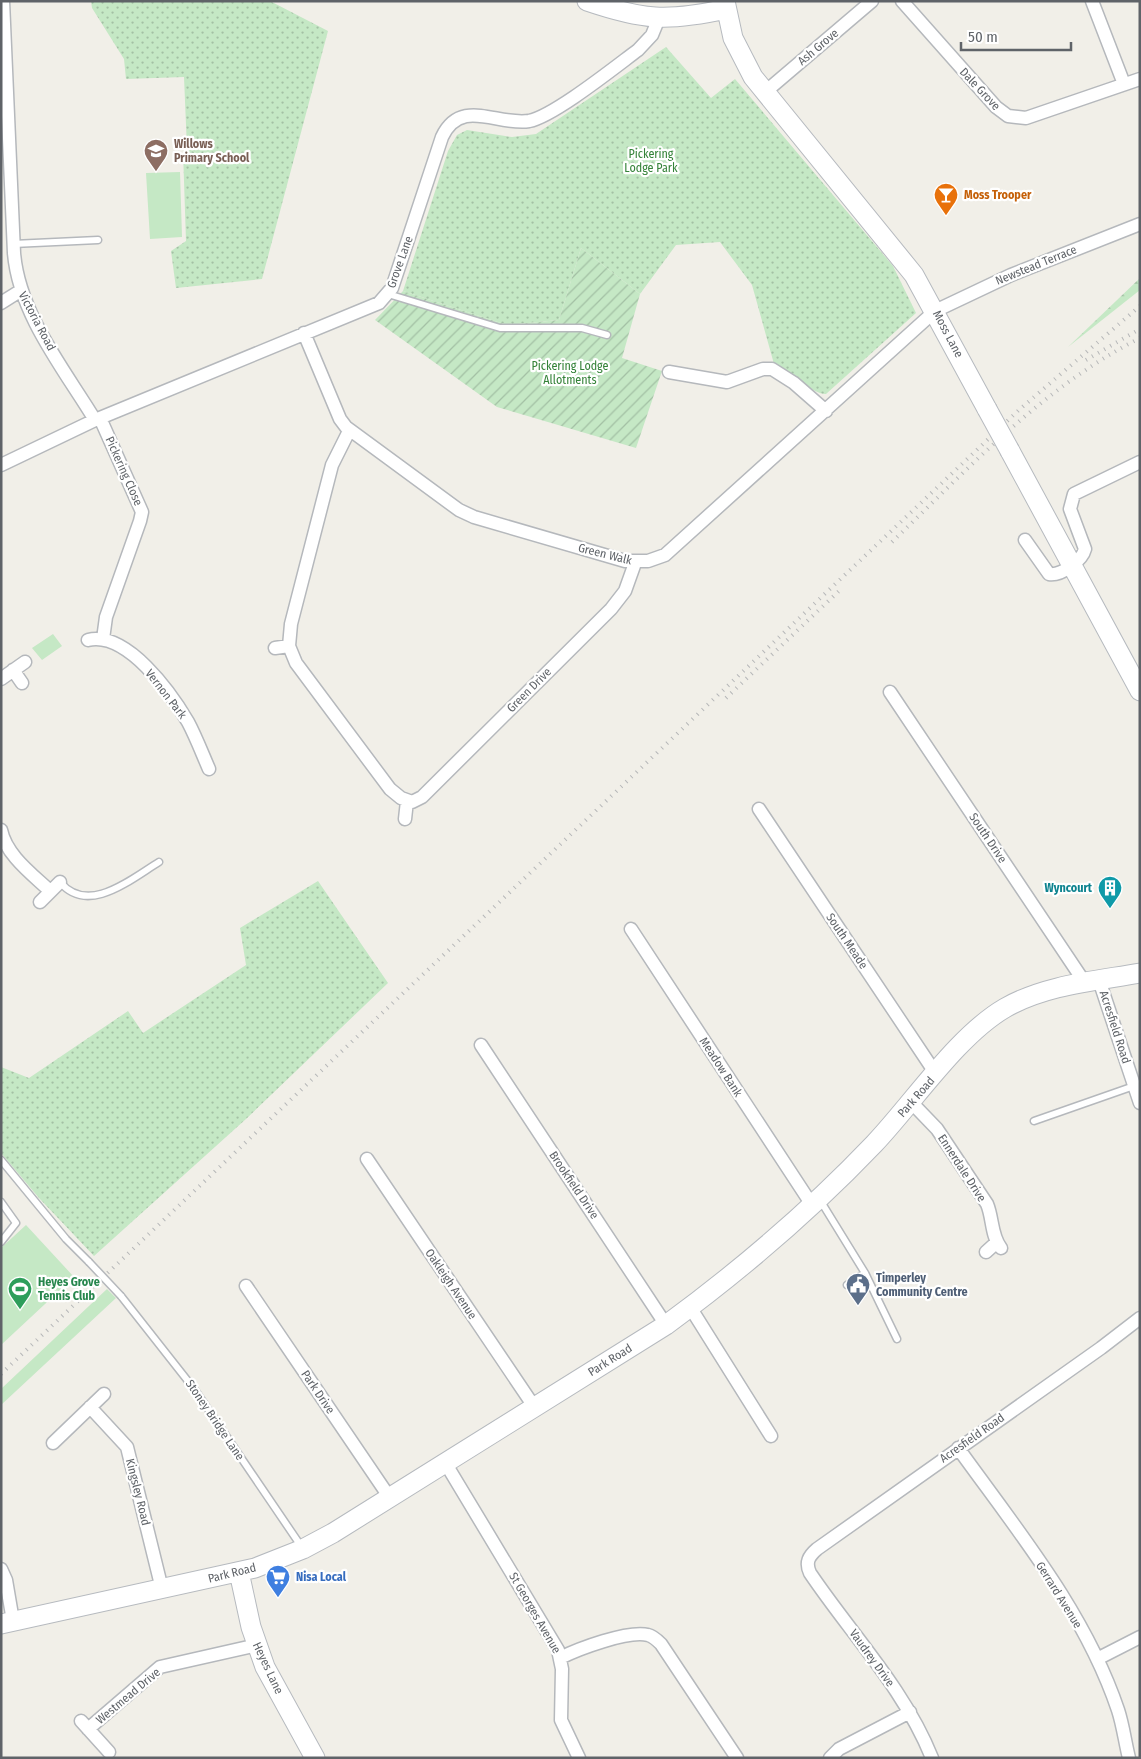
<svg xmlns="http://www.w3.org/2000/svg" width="1141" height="1759" viewBox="0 0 1141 1759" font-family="'Fira Sans Condensed',sans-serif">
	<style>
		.grass { fill: #c5e8c5 }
		.forest { fill: url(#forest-firs) }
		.park { fill: url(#park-dots) }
		.garden { fill: url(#garden-furrows) }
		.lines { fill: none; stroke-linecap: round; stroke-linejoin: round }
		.lane-casing { stroke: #b5b8bc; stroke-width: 9 }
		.street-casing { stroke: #b5b8bc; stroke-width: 15 }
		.secondary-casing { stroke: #b6babf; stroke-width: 21 }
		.lane { stroke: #fff; stroke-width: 6 }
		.street { stroke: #fff; stroke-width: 12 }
		.secondary { stroke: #fff; stroke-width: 19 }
		.rail { stroke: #b6b7b8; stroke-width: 4; stroke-dasharray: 1 6; stroke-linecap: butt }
		.lane-bridge-casing { stroke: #b5b8bc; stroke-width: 9; stroke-linecap: butt }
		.secondary-bridge-casing { stroke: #b6babf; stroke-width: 21; stroke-linecap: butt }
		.lane-bridge { stroke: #fff; stroke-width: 6 }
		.secondary-bridge { stroke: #fff; stroke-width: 19 }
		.labels { text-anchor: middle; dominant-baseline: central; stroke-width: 4.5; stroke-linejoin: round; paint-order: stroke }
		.street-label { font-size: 12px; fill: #5f6368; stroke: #fff }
		.education-label { font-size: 12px; font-weight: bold; fill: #785e54; stroke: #fff; text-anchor: start }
		.park-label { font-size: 12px; fill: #348238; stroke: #fff }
		.food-label { font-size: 12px; font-weight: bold; fill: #c56008; stroke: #fff; text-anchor: start }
		.culture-label { font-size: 12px; font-weight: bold; fill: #0d838f; stroke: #fff; text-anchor: end }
		.service-label { font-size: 12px; font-weight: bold; fill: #4e5e75; stroke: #fff; text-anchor: start }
		.leisure-label { font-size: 12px; font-weight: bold; fill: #27864d; stroke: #fff; text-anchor: start }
		.shop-label { font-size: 12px; font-weight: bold; fill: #366cbe; stroke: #fff; text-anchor: start }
	</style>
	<defs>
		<pattern id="forest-firs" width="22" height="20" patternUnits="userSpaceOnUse" patternTransform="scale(1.25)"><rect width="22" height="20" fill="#c5e8c5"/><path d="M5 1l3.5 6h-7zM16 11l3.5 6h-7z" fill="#a3c0a4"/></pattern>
		<pattern id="park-dots" width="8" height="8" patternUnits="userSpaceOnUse" patternTransform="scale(1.25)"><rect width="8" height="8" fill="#c5e8c5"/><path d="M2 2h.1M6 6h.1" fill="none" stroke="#a3c0a4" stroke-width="1.8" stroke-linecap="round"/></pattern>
		<pattern id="garden-furrows" width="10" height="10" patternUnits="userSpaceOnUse" patternTransform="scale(1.25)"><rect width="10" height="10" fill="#c5e8c5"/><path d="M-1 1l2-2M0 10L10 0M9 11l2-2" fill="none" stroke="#a3c0a4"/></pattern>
	</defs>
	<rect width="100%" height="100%" fill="#f1efe8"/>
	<path class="grass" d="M180,172L182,237L150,239L146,173Z
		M53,634L62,646L42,660L32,648Z
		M26,1225L74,1277L1,1345V1248Z
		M107,1289L116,1298L1,1405V1389Z"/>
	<path class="forest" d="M1140,278V290L1068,347Z"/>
	<path class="park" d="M91,1H270L328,31L262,279L176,288L171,251L186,241L183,151L187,149L184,77L126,79L124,59L92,8Z
		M666,47L711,98L735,79L893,266L916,313L826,394C813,395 790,370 774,364L752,285L720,242L676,245L640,294L581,248L559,320L507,325L403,291L448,151L457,135L467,130L512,137L536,134Z
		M318,881L388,983L246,1119L94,1256L39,1198L1,1153V1067L29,1078L128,1011L143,1033L246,965L240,928Z"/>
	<path class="garden" d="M581,248L640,294L622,358L662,371L636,448L497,407L375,320L403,291L507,325L559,320Z"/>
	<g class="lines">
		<defs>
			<path id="lane" d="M13,244L98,240
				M388,294L500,328H582L607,335
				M60,882C88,916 131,879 159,862
				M1034,1121L1134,1086
				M1,1160L66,1239L89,1262
				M820,1200L865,1273L897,1339
				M1,1202L16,1223L1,1242
				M847,1285L865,1273
				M121,1296L195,1390L301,1546"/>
			<path id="street" d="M3,1L14,253C19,314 64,369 95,420
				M902,1L996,107L1008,116L1026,118L1140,79
				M1092,1L1124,84
				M764,93L872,1
				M1,303L20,291
				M304,333L340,419L346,427L459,510L474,517L625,561H648L665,555L935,311L1011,275L1140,224
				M669,372L727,382L763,369H772L794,383L826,411
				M100,418L142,512L140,521L106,617L103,639
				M349,431L332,465L291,624L289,646L296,663L390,789L401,798L412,802L422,797L611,609L625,591L635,563
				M1,465L95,420L379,303L392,288L442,137C461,97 497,126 529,121C554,116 615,67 638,50L652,35L659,18
				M1025,540L1049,574C1061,576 1082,561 1085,549L1070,509L1074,494L1140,462
				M88,640C127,631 171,693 188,722C196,737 202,753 209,769
				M275,648L289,646
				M13,670L22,683
				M1,679L25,662
				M890,692L1085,983
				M759,809L936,1074
				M405,819L407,801
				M1,830C6,855 32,874 50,891
				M40,902L60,882
				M631,929L812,1205
				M1099,980L1140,1103
				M481,1045L666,1325
				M911,1102L937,1129L987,1204C993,1218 991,1236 1001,1248
				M367,1159L535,1408
				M986,1252L997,1242
				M246,1286L390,1498
				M690,1307L771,1436
				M90,1407L127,1447L162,1589
				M53,1443L104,1394
				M958,1448C1017,1530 1085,1612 1118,1710C1123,1725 1125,1742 1129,1758
				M446,1464L558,1650L562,1669L561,1720L579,1758
				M1,1569L6,1580L13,1621
				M560,1658C578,1649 628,1630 648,1635C653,1636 657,1640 661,1644L737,1758
				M1097,1659L1140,1637
				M81,1721L109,1752
				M88,1729L160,1667L257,1645
				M830,1758L839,1749L910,1712
				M932,1758C904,1688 851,1634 810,1573C805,1562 809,1556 817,1549L1101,1348L1140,1318"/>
			<path id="secondary" d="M587,1C643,20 667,22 726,9
				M725,1L733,38L753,77L914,275L987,409
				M1010,451L1140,691
				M239,1572L251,1627L265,1667L315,1758
				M1,1624L255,1568L303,1549L333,1533L666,1325C741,1270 811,1210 874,1144C913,1103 957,1036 1005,1008C1045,985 1095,981 1140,973"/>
		</defs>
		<use href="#lane" class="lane-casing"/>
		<use href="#street" class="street-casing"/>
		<use href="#secondary" class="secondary-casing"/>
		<use href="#lane" class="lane"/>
		<use href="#street" class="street"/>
		<use href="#secondary" class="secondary"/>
		<path class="rail" d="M1086,360L1140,329
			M892,542C969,468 1043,387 1140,338
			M726,698L839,591
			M1,1374L1020,409L1140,306"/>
		<defs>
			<path id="lane-bridge" d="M89,1262L121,1296"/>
			<path id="secondary-bridge" d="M987,409L1010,451"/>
		</defs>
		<use href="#lane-bridge" class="lane-bridge-casing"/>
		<use href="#secondary-bridge" class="secondary-bridge-casing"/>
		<use href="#lane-bridge" class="lane-bridge"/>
		<use href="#secondary-bridge" class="secondary-bridge"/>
	</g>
	<defs>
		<symbol id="school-pin" viewBox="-11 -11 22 30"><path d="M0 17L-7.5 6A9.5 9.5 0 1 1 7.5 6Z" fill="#8d6e63" stroke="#fff"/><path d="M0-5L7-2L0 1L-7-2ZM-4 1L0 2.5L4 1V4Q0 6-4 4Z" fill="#fff"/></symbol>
		<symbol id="bar-pin" viewBox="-11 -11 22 30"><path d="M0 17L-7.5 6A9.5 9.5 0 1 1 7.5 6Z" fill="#e8710a" stroke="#fff"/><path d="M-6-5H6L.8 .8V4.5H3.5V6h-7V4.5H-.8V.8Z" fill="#fff"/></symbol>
		<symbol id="building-pin" viewBox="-11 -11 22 30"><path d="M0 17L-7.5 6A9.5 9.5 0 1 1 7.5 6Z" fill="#0f9aa8" stroke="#fff"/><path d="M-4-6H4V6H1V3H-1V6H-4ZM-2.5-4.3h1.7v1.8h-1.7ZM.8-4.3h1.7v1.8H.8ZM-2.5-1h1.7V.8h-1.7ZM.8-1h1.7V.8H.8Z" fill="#fff"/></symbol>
		<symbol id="civic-pin" viewBox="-11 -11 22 30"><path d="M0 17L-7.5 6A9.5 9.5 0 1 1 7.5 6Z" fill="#5c6f8a" stroke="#fff"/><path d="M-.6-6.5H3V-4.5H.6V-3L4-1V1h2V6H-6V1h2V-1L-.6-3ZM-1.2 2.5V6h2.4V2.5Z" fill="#fff"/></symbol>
		<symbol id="stadium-pin" viewBox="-11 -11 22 30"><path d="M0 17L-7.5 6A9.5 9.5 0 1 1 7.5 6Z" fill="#2e9e5b" stroke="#fff"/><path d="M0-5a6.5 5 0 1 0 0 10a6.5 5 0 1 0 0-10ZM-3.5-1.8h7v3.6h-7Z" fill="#fff"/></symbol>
		<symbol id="supermarket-pin" viewBox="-11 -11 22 30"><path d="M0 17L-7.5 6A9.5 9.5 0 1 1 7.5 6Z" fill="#3f7fe0" stroke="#fff"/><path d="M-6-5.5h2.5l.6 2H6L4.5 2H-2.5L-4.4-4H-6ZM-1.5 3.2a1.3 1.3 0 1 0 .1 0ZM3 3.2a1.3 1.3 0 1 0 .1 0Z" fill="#fff"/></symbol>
	</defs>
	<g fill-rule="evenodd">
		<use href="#school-pin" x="142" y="137" width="28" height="38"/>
		<use href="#bar-pin" x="932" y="181" width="28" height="38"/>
		<use href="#building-pin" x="1096" y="874" width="28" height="38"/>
		<use href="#civic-pin" x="844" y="1271" width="28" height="38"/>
		<use href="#stadium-pin" x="6" y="1275" width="28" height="38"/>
		<use href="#supermarket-pin" x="264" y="1563" width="28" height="38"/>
	</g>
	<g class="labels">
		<g class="street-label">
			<text transform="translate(818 47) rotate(-40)">Ash Grove</text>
			<text transform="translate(980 89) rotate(47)">Dale Grove</text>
			<text transform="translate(400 262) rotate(-70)">Grove Lane</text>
			<text transform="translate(1036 265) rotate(-22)">Newstead Terrace</text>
			<text transform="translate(37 321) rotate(62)">Victoria Road</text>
			<text transform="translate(948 334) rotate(62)">Moss Lane</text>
			<text transform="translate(124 471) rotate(66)">Pickering Close</text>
			<text transform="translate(605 554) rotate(14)">Green Walk</text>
			<text transform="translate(529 690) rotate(-45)">Green Drive</text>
			<text transform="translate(166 694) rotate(52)">Vernon Park</text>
			<text transform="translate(988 838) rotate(56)">South Drive</text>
			<text transform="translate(847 941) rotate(56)">South Meade</text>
			<text transform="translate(1115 1027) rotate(72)">Acresfield Road</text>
			<text transform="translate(721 1067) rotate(57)">Meadow Bank</text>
			<text transform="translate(916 1097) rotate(-49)">Park Road</text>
			<text transform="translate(962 1168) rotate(57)">Ennerdale Drive</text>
			<text transform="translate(574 1185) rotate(56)">Brookfield Drive</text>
			<text transform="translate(451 1284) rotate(56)">Oakleigh Avenue</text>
			<text transform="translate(610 1360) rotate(-32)">Park Road</text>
			<text transform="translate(318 1392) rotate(56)">Park Drive</text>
			<text transform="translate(215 1420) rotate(56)">Stoney Bridge Lane</text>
			<text transform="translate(972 1438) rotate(-35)">Acresfield Road</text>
			<text transform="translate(138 1492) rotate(76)">Kingsley Road</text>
			<text transform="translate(232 1573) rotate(-14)">Park Road</text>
			<text transform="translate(1059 1595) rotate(58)">Gerrard Avenue</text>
			<text transform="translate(535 1613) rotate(60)">St Georges Avenue</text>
			<text transform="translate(872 1658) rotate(54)">Vaudrey Drive</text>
			<text transform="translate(268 1668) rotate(65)">Heyes Lane</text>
			<text transform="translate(128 1696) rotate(-40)">Westmead Drive</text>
		</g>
		<g class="education-label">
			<text x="174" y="144">Willows<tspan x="174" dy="14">Primary School</tspan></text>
		</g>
		<g class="park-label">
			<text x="651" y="154">Pickering<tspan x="651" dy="14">Lodge Park</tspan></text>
			<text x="570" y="366">Pickering Lodge<tspan x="570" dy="14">Allotments</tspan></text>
		</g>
		<g class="food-label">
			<text x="964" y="195">Moss Trooper</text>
		</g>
		<g class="culture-label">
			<text x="1092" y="888">Wyncourt</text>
		</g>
		<g class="service-label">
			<text x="876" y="1278">Timperley<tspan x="876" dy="14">Community Centre</tspan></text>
		</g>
		<g class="leisure-label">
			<text x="38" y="1282">Heyes Grove<tspan x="38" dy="14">Tennis Club</tspan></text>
		</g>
		<g class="shop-label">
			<text x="296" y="1577">Nisa Local</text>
		</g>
	</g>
	<rect width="1141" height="1759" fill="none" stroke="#5f6368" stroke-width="5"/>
	<path d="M961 42v8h110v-8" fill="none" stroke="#5f6368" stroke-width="2.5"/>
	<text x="968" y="42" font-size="15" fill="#5f6368" stroke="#ffffff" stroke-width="4" paint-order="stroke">50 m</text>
</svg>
